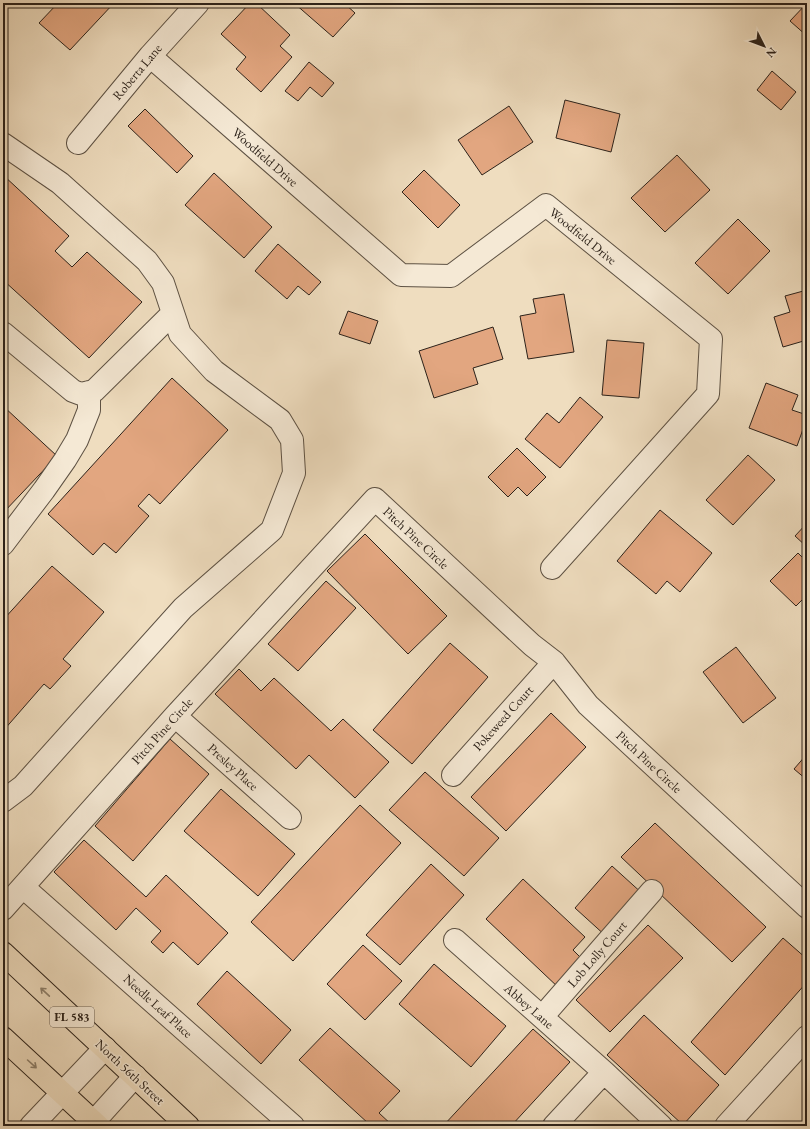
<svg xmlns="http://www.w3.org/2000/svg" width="810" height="1129" viewBox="0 0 810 1129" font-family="'EB Garamond',serif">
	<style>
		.building { fill: #e2a680; stroke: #2c221a }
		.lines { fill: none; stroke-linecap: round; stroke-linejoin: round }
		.minor-casing { stroke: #5d5143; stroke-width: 24 }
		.major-casing { stroke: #2c221a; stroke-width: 24 }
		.minor { stroke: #f5e9d5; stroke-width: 22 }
		.major { stroke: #efddbf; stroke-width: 22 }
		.oneway { stroke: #8e806c }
		.labels { text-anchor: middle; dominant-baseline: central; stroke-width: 3; stroke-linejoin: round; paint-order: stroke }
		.shield { fill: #f5e9d5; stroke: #685e52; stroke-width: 1 }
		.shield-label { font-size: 12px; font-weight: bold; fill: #2c221a }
		.street-label { font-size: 13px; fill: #2c221a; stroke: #f5e9d5 }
	</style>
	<rect width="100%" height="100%" fill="#efddbf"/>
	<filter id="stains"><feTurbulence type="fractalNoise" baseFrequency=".005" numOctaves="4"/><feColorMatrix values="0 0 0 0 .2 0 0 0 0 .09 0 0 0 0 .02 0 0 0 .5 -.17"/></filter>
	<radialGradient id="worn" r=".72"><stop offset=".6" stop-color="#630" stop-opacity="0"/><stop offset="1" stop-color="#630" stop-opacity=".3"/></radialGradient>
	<path class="building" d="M58,3H114L70,50L39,23Z
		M250,3H256L290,35L280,46L292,57L261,92L236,69L246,57L221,34Z
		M294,3H344L355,13L333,37Z
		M807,3V36L790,21Z
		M309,62L334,83L322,97L310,87L298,101L285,91Z
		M772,71L796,92L781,110L757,90Z
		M565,100L620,114L611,152L556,138Z
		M509,106L533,142L482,175L458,140Z
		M145,109L193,156L177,173L128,126Z
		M677,155L710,190L665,232L631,198Z
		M424,170L460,205L438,228L402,192Z
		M214,173L272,227L244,258L185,205Z
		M3,175L69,236L55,251L72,267L87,252L142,302L89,358L3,280Z
		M738,219L770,251L728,294L695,263Z
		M278,244L321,282L309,295L298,286L287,299L255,271Z
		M807,290V340L783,347L774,317L790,312L785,296Z
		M564,294L574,352L528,359L520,316L536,313L533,299Z
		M348,311L378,321L370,344L339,334Z
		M493,327L503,359L473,368L478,384L434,398L419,351Z
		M607,340L644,343L639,398L602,395Z
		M172,378L228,430L160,504L149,494L138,506L149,516L116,553L104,543L93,555L48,514Z
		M766,383L798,395L792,410L807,415V418L797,446L749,428Z
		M580,397L603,417L560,468L525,439L547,413L559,423Z
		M3,406L57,456L3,513Z
		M517,448L546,477L527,496L518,487L508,497L488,477Z
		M748,455L775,480L733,525L706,500Z
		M660,510L712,553L680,592L667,581L656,594L617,561Z
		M807,523V547L795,536Z
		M365,534L447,616L408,654L327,571Z
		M798,553L807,562V595L796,606L770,581Z
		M52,566L104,612L63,659L71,666L50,689L44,684L3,731V620Z
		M326,581L356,608L298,671L268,644Z
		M450,643L488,677L412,764L373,730Z
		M736,647L776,698L743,723L703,672Z
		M239,669L261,691L274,678L331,731L343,719L389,762L355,798L309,755L296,769L215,694Z
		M551,713L586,747L506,831L471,797Z
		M170,739L209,774L133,861L95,826Z
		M807,754V780L794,769Z
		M425,772L499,838L464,876L389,810Z
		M221,789L295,854L258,896L184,831Z
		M360,805L401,843L293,961L251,922Z
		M655,823L766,927L732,962L621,857Z
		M84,840L146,897L166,875L228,933L198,965L173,942L163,953L151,942L161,931L136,908L116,930L54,872Z
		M431,864L464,895L400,965L366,935Z
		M612,866L644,895L607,937L575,908Z
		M523,879L585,937L573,950L585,962L560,989L486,919Z
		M648,925L683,958L610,1032L576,1000Z
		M783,938L807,959V982L725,1075L691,1042Z
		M363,945L402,981L365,1020L327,984Z
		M434,964L506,1026L471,1067L399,1004Z
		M227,971L291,1030L261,1064L197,1004Z
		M644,1015L719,1085L683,1125L607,1055Z
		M330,1028L400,1091L379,1113L393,1126H367L369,1124L299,1060Z
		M533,1029L570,1062L511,1126H443Z"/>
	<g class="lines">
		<defs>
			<path id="minor" d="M150,56L401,275L451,276L546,205L711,339L708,394L552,568
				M78,143L150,56L198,3
				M3,144L60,183L147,261L163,283L180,334L214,371L280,420L292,440L294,473L272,530L183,608L23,786L3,801
				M3,333L73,391L81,394L94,391L173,313
				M3,544L44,490L65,460L77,440L89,410V392
				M175,716L290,818
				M453,775L554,662
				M23,887L293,1126
				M3,909L175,716L375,499L532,645L554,662L588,705L807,907
				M455,940L604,1072L661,1126
				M542,1017L652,891
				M31,1126L105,1048
				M90,1126L135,1076
				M554,1126L604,1072
				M726,1126L807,1037"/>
			<path id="major" d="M3,953L188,1126
				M3,1038L98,1126"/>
		</defs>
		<use href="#minor" class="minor-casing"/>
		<use href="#major" class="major-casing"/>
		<use href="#minor" class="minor"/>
		<use href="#major" class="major"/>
	</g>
	<defs><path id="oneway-shaft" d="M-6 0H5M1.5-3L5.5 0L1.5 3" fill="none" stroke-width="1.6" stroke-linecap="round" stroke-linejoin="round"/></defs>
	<g class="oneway">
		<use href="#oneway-shaft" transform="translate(45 992) rotate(-137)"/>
		<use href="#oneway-shaft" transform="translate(32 1064) rotate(42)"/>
	</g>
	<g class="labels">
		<rect class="shield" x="50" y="1007" width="44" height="20" rx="3"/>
		<g class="shield-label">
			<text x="72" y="1017">FL 583</text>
		</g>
		<g class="street-label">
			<text transform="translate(137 72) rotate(-50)">Roberta Lane</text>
			<text transform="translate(265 157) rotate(41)">Woodfield Drive</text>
			<text transform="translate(583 236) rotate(39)">Woodfield Drive</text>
			<text transform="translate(416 538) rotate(43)">Pitch Pine Circle</text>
			<text transform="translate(503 718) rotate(-48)">Pokeweed Court</text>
			<text transform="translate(162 731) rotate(-48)">Pitch Pine Circle</text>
			<text transform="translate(649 762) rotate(43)">Pitch Pine Circle</text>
			<text transform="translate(233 767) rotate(42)">Presley Place</text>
			<text transform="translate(597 954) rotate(-49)">Lob Lolly Court</text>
			<text transform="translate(158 1006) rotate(42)">Needle Leaf Place</text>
			<text transform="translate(529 1006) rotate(41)">Abbey Lane</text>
			<text transform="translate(130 1072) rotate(43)">North 56th Street</text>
		</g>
	</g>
	<rect width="810" height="1129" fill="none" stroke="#efddbf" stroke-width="16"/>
	<rect x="4" y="4" width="802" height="1121" fill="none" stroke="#2c221a" stroke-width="2"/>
	<rect x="8" y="8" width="794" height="1113" fill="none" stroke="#2c221a"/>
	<g transform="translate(764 46) rotate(132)" stroke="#f5e9d5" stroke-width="3" paint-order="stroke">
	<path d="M0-3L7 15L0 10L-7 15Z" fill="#2c221a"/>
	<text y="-6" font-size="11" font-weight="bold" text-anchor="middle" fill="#2c221a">N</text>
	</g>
	<rect width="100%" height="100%" filter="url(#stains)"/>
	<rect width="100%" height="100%" fill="url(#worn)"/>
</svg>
